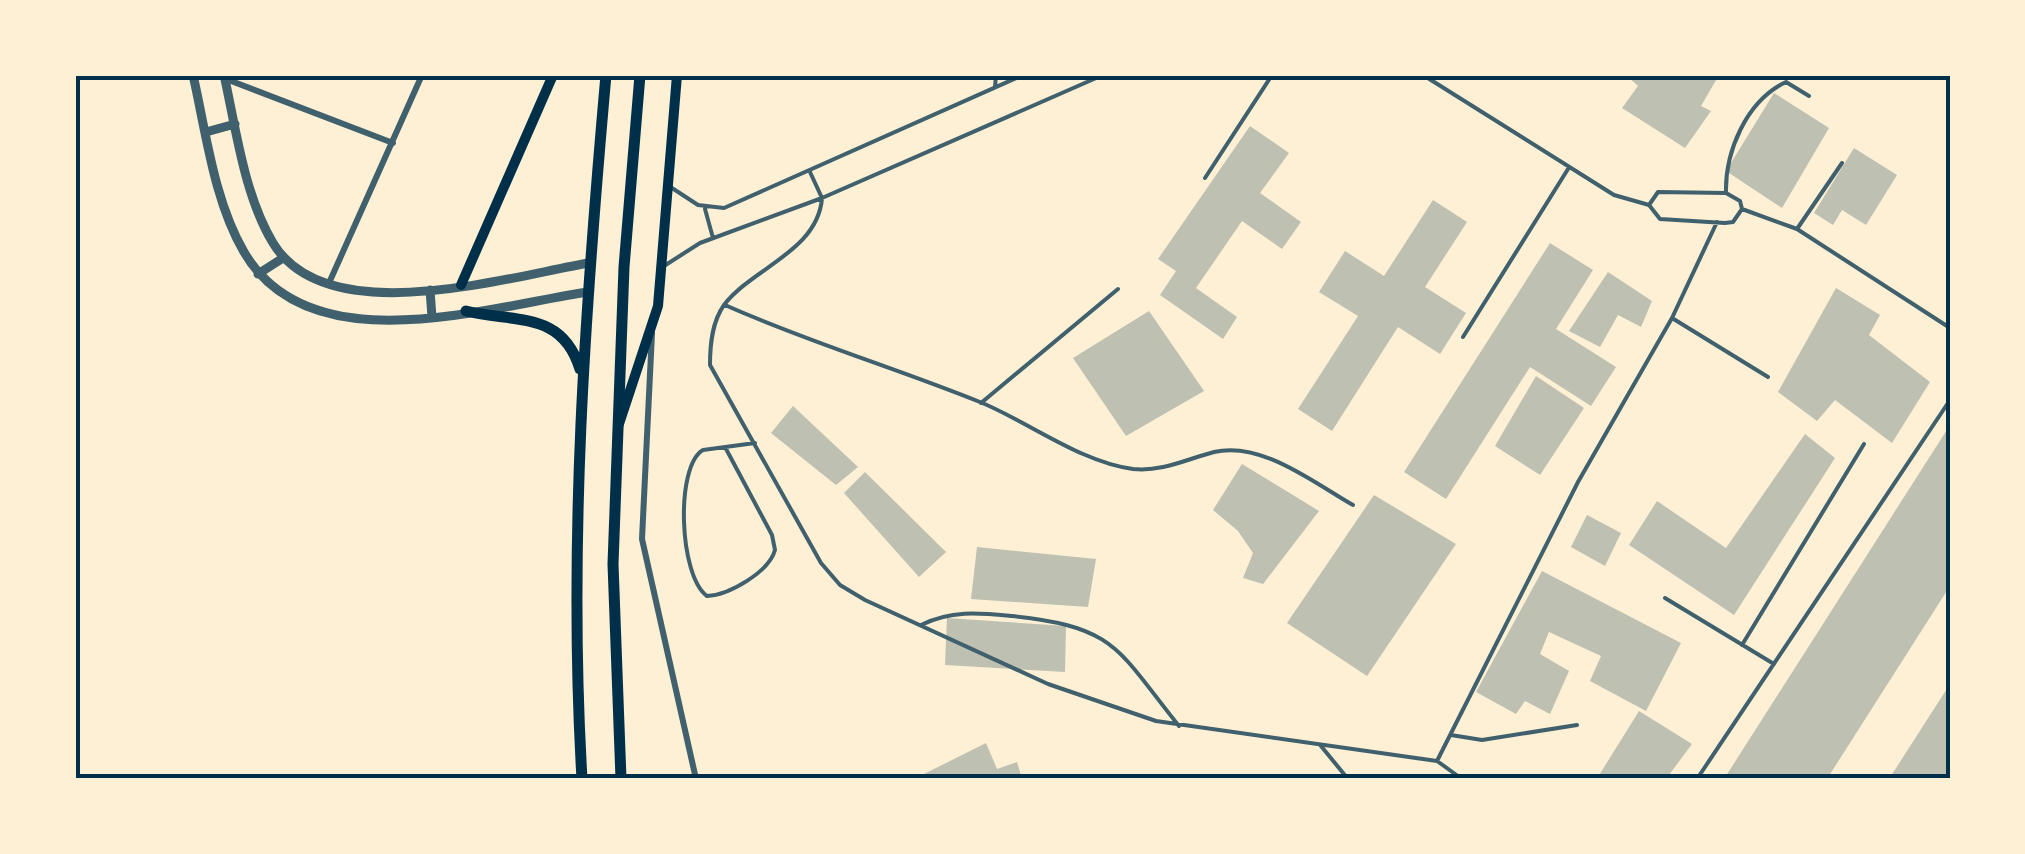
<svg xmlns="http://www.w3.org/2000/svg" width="2025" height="854" viewBox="0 0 2025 854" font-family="'Roboto Condensed',sans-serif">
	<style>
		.building { fill: #bec0b2 }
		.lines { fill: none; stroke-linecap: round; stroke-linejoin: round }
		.service { stroke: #3f606c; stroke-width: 4 }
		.minor { stroke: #3f606c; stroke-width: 6 }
		.tertiary { stroke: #3f606c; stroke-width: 9 }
		.secondary { stroke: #003049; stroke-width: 10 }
		.trunk { stroke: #003049; stroke-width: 11 }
		.neatline { fill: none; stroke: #003049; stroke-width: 4 }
	</style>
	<rect width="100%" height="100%" fill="#fdf0d5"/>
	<path class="building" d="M1626,75H1719L1701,106L1711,111L1685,148L1622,108L1638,86Z
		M1774,93L1829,128L1782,208L1726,171Z
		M1250,126L1289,153L1260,193L1301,222L1282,249L1242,221L1196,288L1237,317L1223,339L1160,295L1176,271L1158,259Z
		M1854,148L1897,175L1866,225L1842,210L1833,225L1814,213Z
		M1433,200L1467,222L1425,287L1466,313L1440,354L1398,327L1332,431L1298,409L1358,316L1319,292L1345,251L1384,276Z
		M1550,243L1593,270L1556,329L1616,367L1591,406L1530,367L1446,499L1404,472Z
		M1608,272L1652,301L1641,327L1618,315L1600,347L1569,331Z
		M1836,288L1880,315L1869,335L1930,382L1892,443L1835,400L1817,421L1778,392Z
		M1149,311L1204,391L1126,436L1073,358Z
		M1536,376L1584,408L1540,475L1495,446Z
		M793,406L858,467L836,485L771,433Z
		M1950,425V586L1827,779H1724Z
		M1805,434L1835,458L1734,615L1629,545L1657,501L1726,548Z
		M1242,464L1319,511L1263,584L1243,578L1253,553L1238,531L1213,510Z
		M865,472L946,552L919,577L844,493Z
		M1374,495L1456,544L1367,676L1287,623Z
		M1587,515L1621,533L1605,566L1571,547Z
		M977,547L1096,559L1088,607L971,599Z
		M1542,571L1681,643L1646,711L1590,681L1601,656L1549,632L1540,654L1569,671L1550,714L1525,701L1516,714L1476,692Z
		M947,618L1066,626L1065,672L945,665Z
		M1950,684V779H1889Z
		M1639,711L1692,744L1666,779H1601L1598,777Z
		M986,743L997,769L1017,762L1022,779H914Z"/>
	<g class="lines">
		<path class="service" d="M1423,75L1614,195L1649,205
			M995,87L996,75
			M810,172L822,198C818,251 752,268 724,305C712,322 710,344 710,365L821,563L840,585L865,600L1048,684L1156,721L1437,761L1462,779
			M1205,178L1272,75
			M672,188L698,205L724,208L1023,75
			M1658,192L1726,193L1740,201L1742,209L1733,222L1725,223L1660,219L1649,205Z
			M1726,193C1725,152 1746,101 1786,82L1809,96
			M705,209L713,238
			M1742,209L1797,229L1950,328
			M1797,229L1842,163
			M664,266L700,243L822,198L1103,75
			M725,305C808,342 896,368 980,402C1029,422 1080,462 1133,469C1162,472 1187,459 1214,452C1262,441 1314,483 1353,505
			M1672,318L1768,377
			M1463,337L1568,169
			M981,403L1118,289
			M725,447L772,535L775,550C769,572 729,595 707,596C679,576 675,466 703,450L755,443
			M1665,598L1774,664
			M921,625C952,610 979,613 1012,616C1117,627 1117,649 1179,726
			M1742,645L1864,444
			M1451,735L1482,740L1577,725
			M1321,746L1348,779
			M1438,759L1578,482L1672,318L1717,222
			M1697,779L1950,400"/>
		<path class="minor" d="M226,79L393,143
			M329,283L422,75
			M652,333L642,539L696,779"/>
		<path class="tertiary" d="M193,75C206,132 214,201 244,252C309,364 484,308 587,292
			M224,75C236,128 244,195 273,243C327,332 506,277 589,263
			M206,132L235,124
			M258,274L283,258
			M430,290L432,317"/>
		<path class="secondary" d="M461,285L553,75
			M619,424L658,306L677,75"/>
		<path class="trunk" d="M466,311C517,323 562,311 580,369
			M582,779C568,543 585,310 606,75
			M621,779L613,564L624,267L640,75"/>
	</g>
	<rect width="2025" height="854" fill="none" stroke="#fdf0d5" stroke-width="155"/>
	<rect x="78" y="78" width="1870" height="698" class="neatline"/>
</svg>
